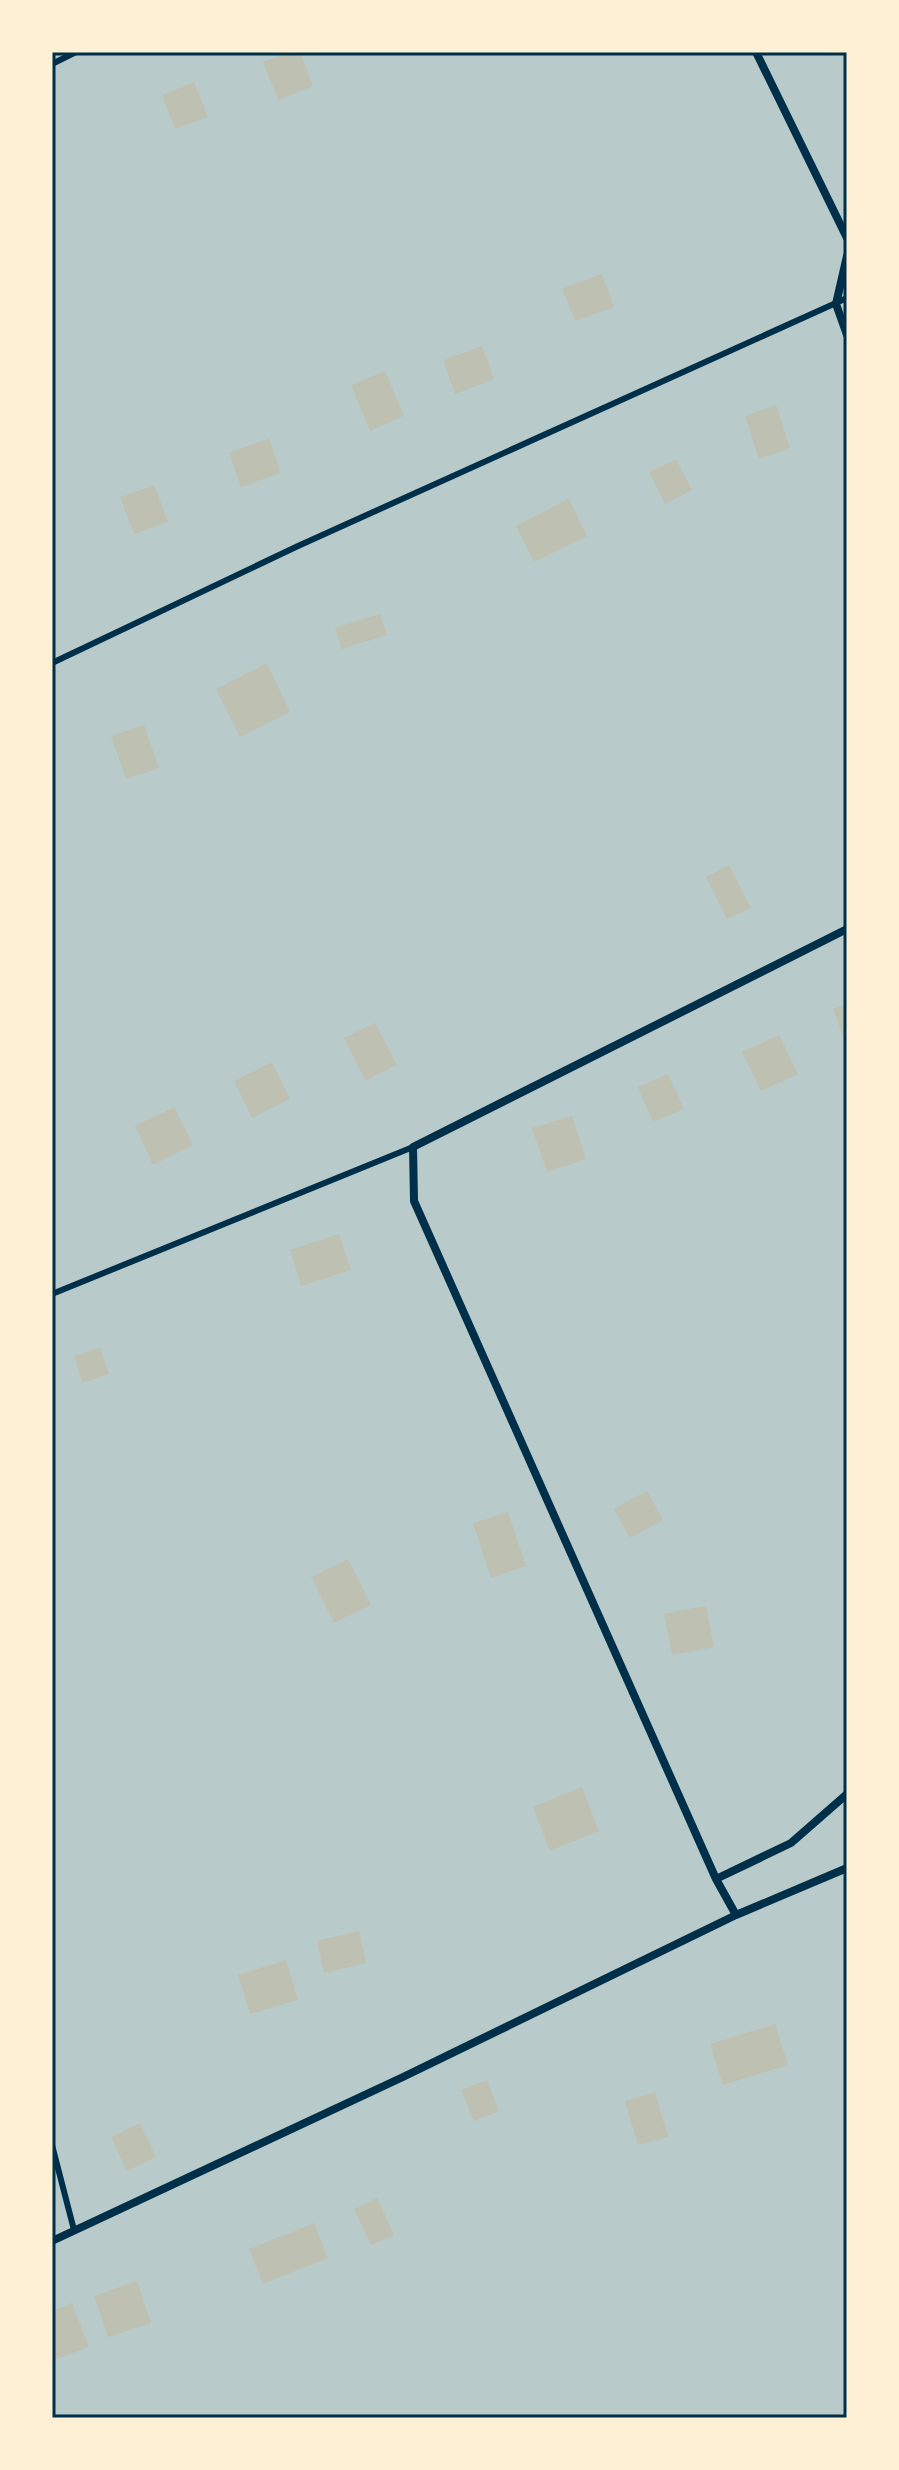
<svg xmlns="http://www.w3.org/2000/svg" width="899" height="2470" viewBox="0 0 899 2470" font-family="'Work Sans',sans-serif">
	<style>
		.green { fill: #b9caca }
		.building { fill: #bec0b2 }
		.lines { fill: none; stroke-linecap: round; stroke-linejoin: round }
		.service { stroke: #003049; stroke-width: 6 }
		.minor { stroke: #003049; stroke-width: 8 }
		.neatline { fill: none; stroke: #003049; stroke-width: 3 }
	</style>
	<rect width="100%" height="100%" fill="#fdf0d5"/>
	<path class="green" d="M52,52H847V2418H52Z"/>
	<path class="building" d="M289,52H300L313,86L278,100L263,62Z
		M194,82L208,117L175,129L162,95Z
		M602,274L614,307L575,321L562,288Z
		M482,346L494,379L455,394L443,360Z
		M385,371L404,416L370,431L351,385Z
		M776,405L790,448L759,459L745,416Z
		M269,438L281,473L241,487L229,453Z
		M676,459L692,490L665,504L649,472Z
		M154,485L168,522L134,534L120,497Z
		M569,499L587,536L534,562L516,526Z
		M380,614L387,635L342,649L335,628Z
		M267,663L290,712L240,737L216,689Z
		M144,725L159,768L126,779L111,736Z
		M729,865L751,908L727,919L706,877Z
		M847,1004V1034L843,1035L833,1009Z
		M375,1023L397,1065L365,1081L344,1038Z
		M779,1035L798,1074L761,1091L742,1052Z
		M272,1062L290,1099L252,1118L234,1081Z
		M668,1074L684,1109L653,1122L638,1087Z
		M174,1107L193,1145L153,1165L135,1126Z
		M572,1116L586,1159L547,1172L532,1128Z
		M339,1234L351,1270L301,1286L290,1250Z
		M100,1348L109,1374L82,1383L74,1356Z
		M647,1491L663,1520L630,1538L614,1509Z
		M508,1512L526,1566L491,1578L473,1523Z
		M348,1559L371,1605L334,1623L311,1577Z
		M706,1606L714,1647L672,1655L664,1614Z
		M582,1787L599,1831L550,1851L533,1807Z
		M359,1931L366,1963L324,1973L317,1941Z
		M286,1960L298,2000L250,2014L238,1975Z
		M775,2024L788,2065L723,2085L710,2044Z
		M487,2080L499,2111L474,2121L461,2090Z
		M655,2092L668,2137L638,2145L625,2101Z
		M140,2123L156,2157L127,2171L111,2137Z
		M377,2198L394,2235L371,2245L354,2209Z
		M314,2223L328,2258L263,2284L249,2249Z
		M137,2281L151,2323L108,2337L94,2296Z
		M72,2303L89,2347L54,2360L52,2311Z"/>
	<g class="lines">
		<path class="service" d="M52,64L76,52
			M52,663L298,546L847,298
			M52,1294L413,1147
			M52,2145L74,2230"/>
		<path class="minor" d="M756,52L847,238
			M847,256L836,304L847,335
			M716,1879L791,1843L847,1794
			M736,1915L716,1879L414,1201L413,1147L847,929
			M52,2241L403,2077L736,1915L847,1868"/>
	</g>
	<rect width="899" height="2470" fill="none" stroke="#fdf0d5" stroke-width="108"/>
	<rect x="54" y="54" width="791" height="2362" class="neatline"/>
</svg>
